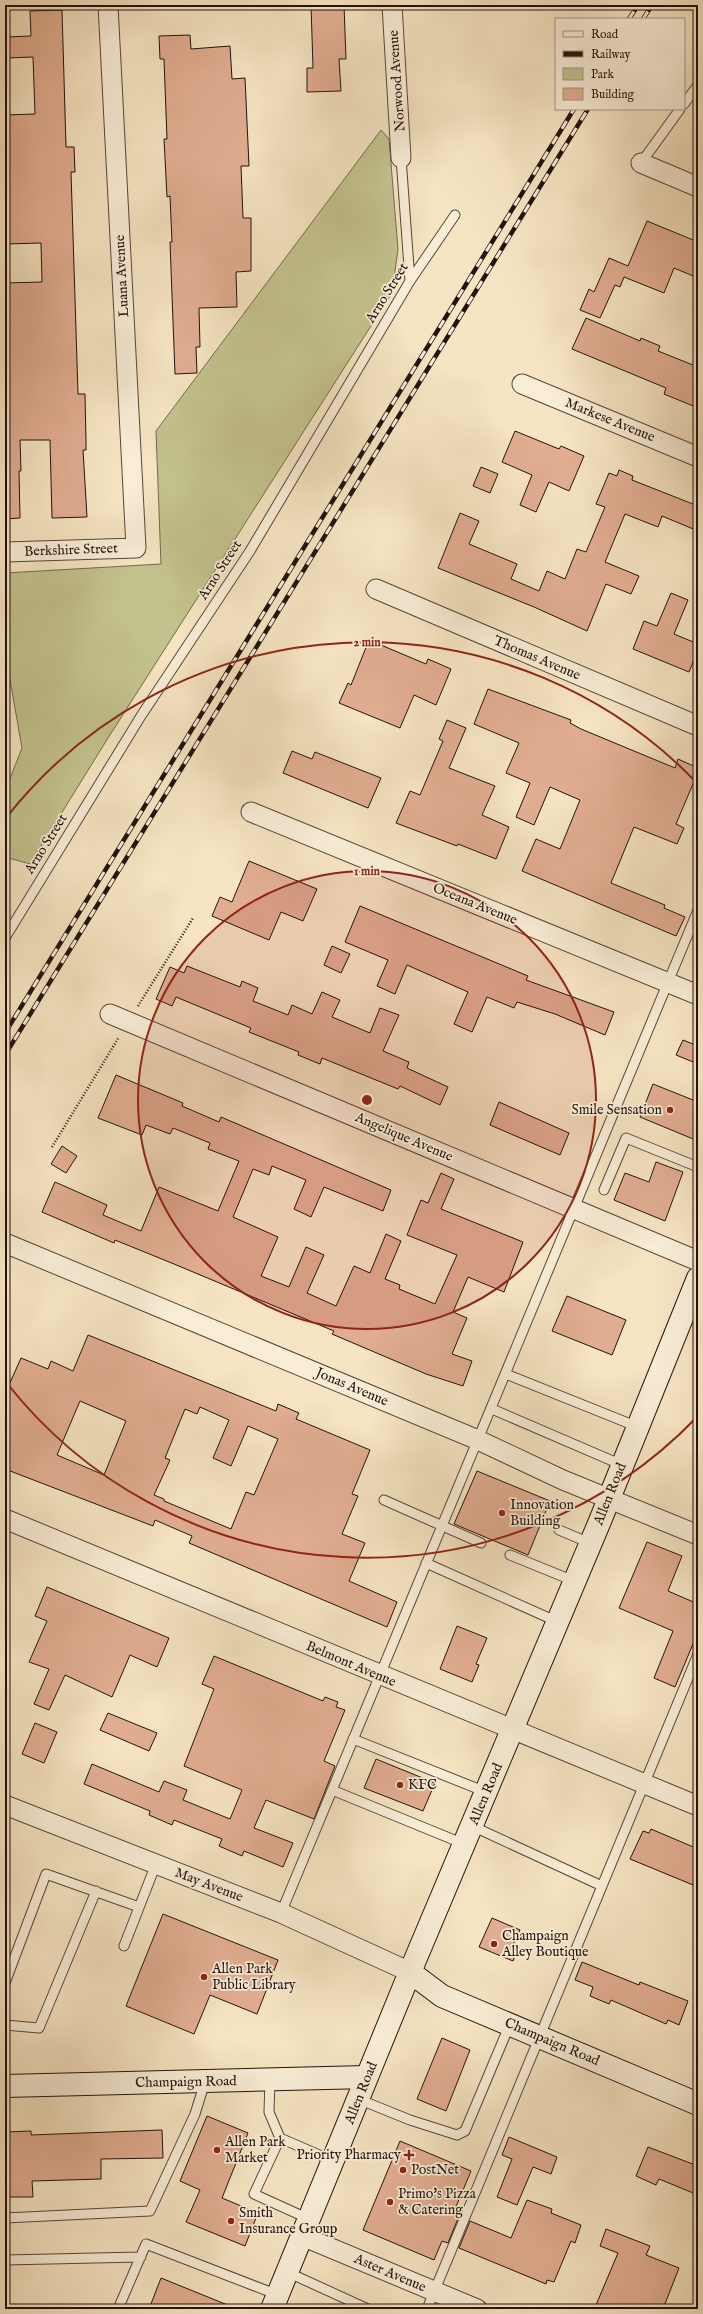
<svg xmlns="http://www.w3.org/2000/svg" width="703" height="2314" viewBox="0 0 703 2314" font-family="'IM FELL English',serif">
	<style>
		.green { fill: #c3c28e; stroke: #726a4d }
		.building { fill: #e1ad91; stroke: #22120c; fill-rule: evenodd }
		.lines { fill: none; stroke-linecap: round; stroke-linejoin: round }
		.lane-casing { stroke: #57463a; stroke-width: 11 }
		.street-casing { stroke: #57463a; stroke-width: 21 }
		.secondary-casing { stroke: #22120c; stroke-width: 24 }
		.path { stroke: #22120c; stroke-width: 2.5; stroke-dasharray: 1 2; stroke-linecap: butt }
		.lane { stroke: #f9edd7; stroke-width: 9 }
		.street { stroke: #f9edd7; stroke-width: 19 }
		.secondary { stroke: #f9edd7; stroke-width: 22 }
		.rail-casing { stroke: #22120c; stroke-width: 4.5 }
		.rail { stroke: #f9edd7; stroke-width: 3; stroke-dasharray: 9; stroke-linecap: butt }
		.ring { fill: none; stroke: #8f2418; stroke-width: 2 }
		.poi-dot { fill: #8f2418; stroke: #f9edd7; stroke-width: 1.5 }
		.labels { text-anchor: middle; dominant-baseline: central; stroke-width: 3.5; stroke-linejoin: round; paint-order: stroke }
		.street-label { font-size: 14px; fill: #22120c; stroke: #f9edd7 }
		.poi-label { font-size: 14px; fill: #22120c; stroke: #f9edd7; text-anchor: start }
		.centre { fill: #8f2418; stroke: #f9edd7; stroke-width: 2 }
		.ring-label { font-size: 12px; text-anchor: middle; font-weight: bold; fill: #8f2418; stroke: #f9edd7; stroke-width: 3.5; stroke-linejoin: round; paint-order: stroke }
	</style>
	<rect width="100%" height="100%" fill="#f6e4c2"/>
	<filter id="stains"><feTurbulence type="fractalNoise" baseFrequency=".005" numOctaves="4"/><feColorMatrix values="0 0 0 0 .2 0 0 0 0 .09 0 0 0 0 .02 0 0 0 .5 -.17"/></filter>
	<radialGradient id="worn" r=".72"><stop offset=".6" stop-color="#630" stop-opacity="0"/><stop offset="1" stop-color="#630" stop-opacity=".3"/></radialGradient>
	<path class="green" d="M381,130L389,139L398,249L392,293L108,738L30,864L5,857V791L22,748L5,651V573L161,564L156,431Z"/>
	<path class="building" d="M311,5H344L346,59H339L341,91L307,92V68H313Z
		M62,10L66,147H74L75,172H71L78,394H85L86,441V450H83L87,517L52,518L50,440H20L21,471H19L20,518L5,519V283L42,282L41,243L5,244V115L35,114L33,57L5,58V37L31,36L30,11Z
		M190,35L191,49L230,46L232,79L245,78L249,166H241L243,218H251V271L236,272L237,307L199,308L200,347H196L197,373L175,374L170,242H172L170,196L167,197L164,139H167L164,59H160L159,36Z
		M647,221L698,242V278L674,268L664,293L624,277L620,287L615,285L600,318L580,310L589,289L594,292L609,258L628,266Z
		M586,318L640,341L641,338L660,346L658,351L698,367V408L664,394L666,388L572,349Z
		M515,431L559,449L561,446L584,456L569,491L549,482L536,512L520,505L532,475L502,462Z
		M481,467L498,474L490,493L473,486Z
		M619,470L633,476L632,480L698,506V531L662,516L658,527L625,514L605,562L639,576L631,594L606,584L587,631L534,607L438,568L460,513L479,521L469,544L517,564L511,579L539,591L547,571L565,579L577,549L586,552L605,507L596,504L609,473L617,476Z
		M671,593L688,600L674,634L698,644V650L689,672L633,649L644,621L657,626Z
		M369,640L426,664L428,659L451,669L436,705L414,695L400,728L339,703L348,683L351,685Z
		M488,689L571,720L570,723L581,729L675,768L678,759L698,768V772L676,824L684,828L677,844L634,827L611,883L665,905L664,908L685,917L676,936L522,871L536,839L560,849L580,800L550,787L534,825L516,817L530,783L506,773L519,743L474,724Z
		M447,720L466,728L449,768L495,786L482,815L509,827L496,859L458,844L457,846L396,823L410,791L420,795L443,741L439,739Z
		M292,751L312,759L315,752L381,778L368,808L283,773Z
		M249,861L317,889L303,921L281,912L269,940L212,916L220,897L232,902Z
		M360,906L528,976L526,980L614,1012L605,1035L555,1014L517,1002L514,1008L487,997L472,1032L454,1024L468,992L407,965L395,994L377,986L388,960L345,942Z
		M332,946L350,954L341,973L324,965Z
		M187,966L240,987L242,981L258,988L253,1001L288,1015L292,1005L312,1014L322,992L340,1000L332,1017L370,1033L380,1008L399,1015L383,1051L409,1062L407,1068L448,1087L440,1105L400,1086L398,1089L322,1058L320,1064L298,1055L299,1052L249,1032L251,1028L176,997L172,1006L156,999L170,967L184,973Z
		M683,1040L698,1046V1064L676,1055Z
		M116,1075L183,1103L182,1106L219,1122L221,1117L391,1190L383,1211L324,1187L311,1217L294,1209L306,1180L272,1166L269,1175L253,1169L233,1217L278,1237L261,1276L289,1287L306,1247L324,1255L307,1293L336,1306L354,1266L370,1273L386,1234L401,1241L385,1279L400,1285L399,1289L435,1304L457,1255L407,1235L421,1200L428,1203L441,1173L454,1179L441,1209L523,1242L504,1292L468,1277L453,1312L467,1318L452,1354L472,1361L463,1386L426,1374L332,1334L334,1331L174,1264L115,1240L114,1243L42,1212L55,1182L107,1205L103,1215L141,1231L159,1187L218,1211L239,1161L208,1149L210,1143L173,1128L170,1134L146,1125L142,1135L98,1118Z
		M653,1084L698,1102V1141L640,1117Z
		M499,1102L569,1133L560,1155L490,1125Z
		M62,1146L77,1156L66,1173L51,1164Z
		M656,1162L683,1172L665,1221L614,1200L625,1173L649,1182Z
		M567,1296L626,1320L612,1355L552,1331Z
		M88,1335L276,1411L278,1404L299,1413L296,1419L370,1450L352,1494L358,1496L342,1534L365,1543L349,1581L397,1602L387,1627L189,1543L192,1536L155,1520L153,1526L5,1469V1394L21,1358L48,1369L51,1361L73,1371ZM80,1401L126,1421L104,1475L57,1455ZM200,1407L229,1420L213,1458L231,1466L248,1426L278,1439L254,1495L246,1492L231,1529L164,1501V1499L154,1495L170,1460L165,1458L185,1409L197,1414Z
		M477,1471L550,1501L528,1555L454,1524Z
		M647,1542L682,1556L668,1591L698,1604V1632L675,1687L654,1678L673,1631L619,1608Z
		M47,1587L169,1638L157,1667L130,1655L112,1697L65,1675L49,1710L34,1704L49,1669L29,1662L47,1621L35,1616Z
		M457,1626L487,1638L476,1664L479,1665L472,1682L440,1669Z
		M214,1656L323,1701L325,1697L338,1702L336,1707L345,1710L324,1761L335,1766L314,1819L266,1800L254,1828L293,1843L283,1867L244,1851L242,1856L219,1846L222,1839L174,1820L172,1825L149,1815L150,1811L84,1784L92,1764L159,1792L164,1781L187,1790L183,1800L230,1819L242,1790L184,1766L214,1689L202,1684Z
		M108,1713L157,1733L149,1751L100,1730Z
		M35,1723L57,1732L44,1763L22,1754Z
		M376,1759L435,1783L423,1811L364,1788Z
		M651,1829L698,1849V1887L630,1859L643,1831L649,1833Z
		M163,1914L278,1960L257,2014L210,1995L194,2034L126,2006Z
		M492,1918L520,1930L513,1945L519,1947L513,1961L479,1947Z
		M582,1962L639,1985L640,1982L688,2001L679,2025L668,2020L666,2024L611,2000L609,2004L590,1996L593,1987L575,1980Z
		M442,2038L470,2050L446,2111L417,2099Z
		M207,2116L248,2133L222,2198L258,2213L245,2246L186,2222L200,2190L180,2181Z
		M162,2130L163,2158L101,2159V2179L32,2181L33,2197H5V2132L31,2131V2135Z
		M509,2137L557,2157L551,2174L533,2167L517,2205L497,2197L512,2159L502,2155Z
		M400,2141L471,2171L453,2214L459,2216L448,2243L442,2241L434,2260L363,2230Z
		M648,2147L698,2166V2195L659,2179L656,2185L636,2176Z
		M527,2200L552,2209L551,2213L581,2225L575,2243L571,2241L554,2282L547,2280L546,2284L459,2248L470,2221L511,2238Z
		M606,2229L650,2246L646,2255L679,2268L663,2309H604L596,2305L618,2253L600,2246Z
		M161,2278L235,2308V2309H149Z"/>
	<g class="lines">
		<defs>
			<path id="lane" d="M684,104L698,85
				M401,158L410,281
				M641,163L680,109
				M5,938L141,716L250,551L410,281L455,215
				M604,1190L626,1138L698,1167
				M506,1374L638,1427
				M492,1409L622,1465
				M384,1500L481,1543
				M559,1530L590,1543
				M510,1555L574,1581
				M426,1563L558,1622
				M353,1739L486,1792
				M332,1790L464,1844
				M472,1826L602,1886
				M281,1913L698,910
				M124,1946L156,1864
				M5,1983L46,1874L139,1907
				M5,2025L39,2028L96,1891
				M270,2080L269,2112L280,2138L254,2194L309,2219
				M358,2099L410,2120L457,2135L465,2131L510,2024
				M280,2138L333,2161
				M5,2218L150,2211L195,2114L205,2082
				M5,2260L141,2257
				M287,2272L368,2309
				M118,2309L146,2244L278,2295
				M427,2309L698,1654"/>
			<path id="street" d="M392,5L401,158
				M641,163L698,187
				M522,384L698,457
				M5,552L136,548L108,5
				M376,589L698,726
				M251,812L698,995
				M110,1014L698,1261
				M5,1243L478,1440L563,1480L698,1535
				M5,1519L698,1806
				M5,1805L281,1913L410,1972
				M302,2236L477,2309"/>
			<path id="secondary" d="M410,1972L442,1996L698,2104
				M5,2086L367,2077
				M272,2309L410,1972L600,1521L698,1278"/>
		</defs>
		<use href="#lane" class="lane-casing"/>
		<use href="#street" class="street-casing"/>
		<use href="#secondary" class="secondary-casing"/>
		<path class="path" d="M138,1006L193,918
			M52,1147L119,1037"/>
		<use href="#lane" class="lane"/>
		<use href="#street" class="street"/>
		<use href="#secondary" class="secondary"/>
		<defs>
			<path id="rail" d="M629,19L638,5
				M643,19L652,5
				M5,1033L574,109
				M5,1055L588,109"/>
		</defs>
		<use href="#rail" class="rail-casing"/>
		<use href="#rail" class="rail"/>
	</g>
	<circle cx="367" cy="1100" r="229" fill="#8f2418" fill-opacity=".12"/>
	<g class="ring">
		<circle cx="367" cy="1100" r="229"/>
		<path d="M696 1418A458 458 0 0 1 6 1382M6 818A458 458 0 0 1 696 782"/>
	</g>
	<g class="poi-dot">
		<circle cx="670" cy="1110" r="4"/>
		<circle cx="502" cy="1513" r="4"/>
		<circle cx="400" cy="1785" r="4"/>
		<circle cx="494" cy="1944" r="4"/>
		<circle cx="204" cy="1977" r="4"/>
		<circle cx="217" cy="2150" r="4"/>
		<path d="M407 2149h4v4h4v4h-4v4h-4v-4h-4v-4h4z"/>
		<circle cx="403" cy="2170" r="4"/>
		<circle cx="390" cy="2202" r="4"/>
		<circle cx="231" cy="2221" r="4"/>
	</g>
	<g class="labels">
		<g class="street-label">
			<text transform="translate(397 81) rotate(-94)">Norwood Avenue</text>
			<text transform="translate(122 276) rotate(-93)">Luana Avenue</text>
			<text transform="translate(387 293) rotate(-58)">Arno Street</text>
			<text transform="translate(610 420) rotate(22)">Markese Avenue</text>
			<text transform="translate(71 550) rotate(-2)">Berkshire Street</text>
			<text transform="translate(220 570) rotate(-57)">Arno Street</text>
			<text transform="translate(537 658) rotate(23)">Thomas Avenue</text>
			<text transform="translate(46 844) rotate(-58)">Arno Street</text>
			<text transform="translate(475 904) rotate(22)">Oceana Avenue</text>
			<text transform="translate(404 1137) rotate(23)">Angelique Avenue</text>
			<text transform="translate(352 1387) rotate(23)">Jonas Avenue</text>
			<text transform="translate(610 1494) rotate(-68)">Allen Road</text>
			<text transform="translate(351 1664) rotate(23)">Belmont Avenue</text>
			<text transform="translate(486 1794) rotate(-67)">Allen Road</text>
			<text transform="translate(209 1885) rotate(21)">May Avenue</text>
			<text transform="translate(552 2042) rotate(23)">Champaign Road</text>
			<text transform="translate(186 2082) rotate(-1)">Champaign Road</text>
			<text transform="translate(361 2093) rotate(-68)">Allen Road</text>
			<text transform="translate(390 2273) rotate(23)">Aster Avenue</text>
		</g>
		<g class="poi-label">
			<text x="662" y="1110" text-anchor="end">Smile Sensation</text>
			<text x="510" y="1505">Innovation<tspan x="510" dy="16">Building</tspan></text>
			<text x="408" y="1785">KFC</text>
			<text x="502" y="1936">Champaign<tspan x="502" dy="16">Alley Boutique</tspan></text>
			<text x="212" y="1969">Allen Park<tspan x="212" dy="16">Public Library</tspan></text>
			<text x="225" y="2142">Allen Park<tspan x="225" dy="16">Market</tspan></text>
			<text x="401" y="2155" text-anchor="end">Priority Pharmacy</text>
			<text x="411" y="2170">PostNet</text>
			<text x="398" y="2194">Primo's Pizza<tspan x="398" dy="16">&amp; Catering</tspan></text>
			<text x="239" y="2213">Smith<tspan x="239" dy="16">Insurance Group</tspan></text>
		</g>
	</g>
	<circle cx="367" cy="1100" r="6" class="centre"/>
	<g class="ring-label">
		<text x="367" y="646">2 min</text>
		<text x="367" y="875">1 min</text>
	</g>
	<rect width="703" height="2314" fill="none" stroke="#f6e4c2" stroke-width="20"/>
	<rect x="6" y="6" width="691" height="2302" fill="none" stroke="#22120c" stroke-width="2"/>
	<rect x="10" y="10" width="683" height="2294" fill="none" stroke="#22120c"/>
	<rect x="555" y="18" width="130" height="92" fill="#f9edd7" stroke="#a39586"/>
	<rect x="563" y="31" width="20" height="6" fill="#f9edd7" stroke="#a39586"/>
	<text x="591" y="38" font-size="12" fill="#22120c">Road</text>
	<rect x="563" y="51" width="20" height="6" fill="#22120c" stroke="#a39586"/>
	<text x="591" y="58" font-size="12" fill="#22120c">Railway</text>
	<rect x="563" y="68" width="20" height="12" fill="#c3c28e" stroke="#a39586"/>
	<text x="591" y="78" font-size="12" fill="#22120c">Park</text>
	<rect x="563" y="88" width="20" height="12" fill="#e1ad91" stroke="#a39586"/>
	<text x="591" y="98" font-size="12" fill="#22120c">Building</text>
	<rect width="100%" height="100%" filter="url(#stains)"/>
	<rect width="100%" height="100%" fill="url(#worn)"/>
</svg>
